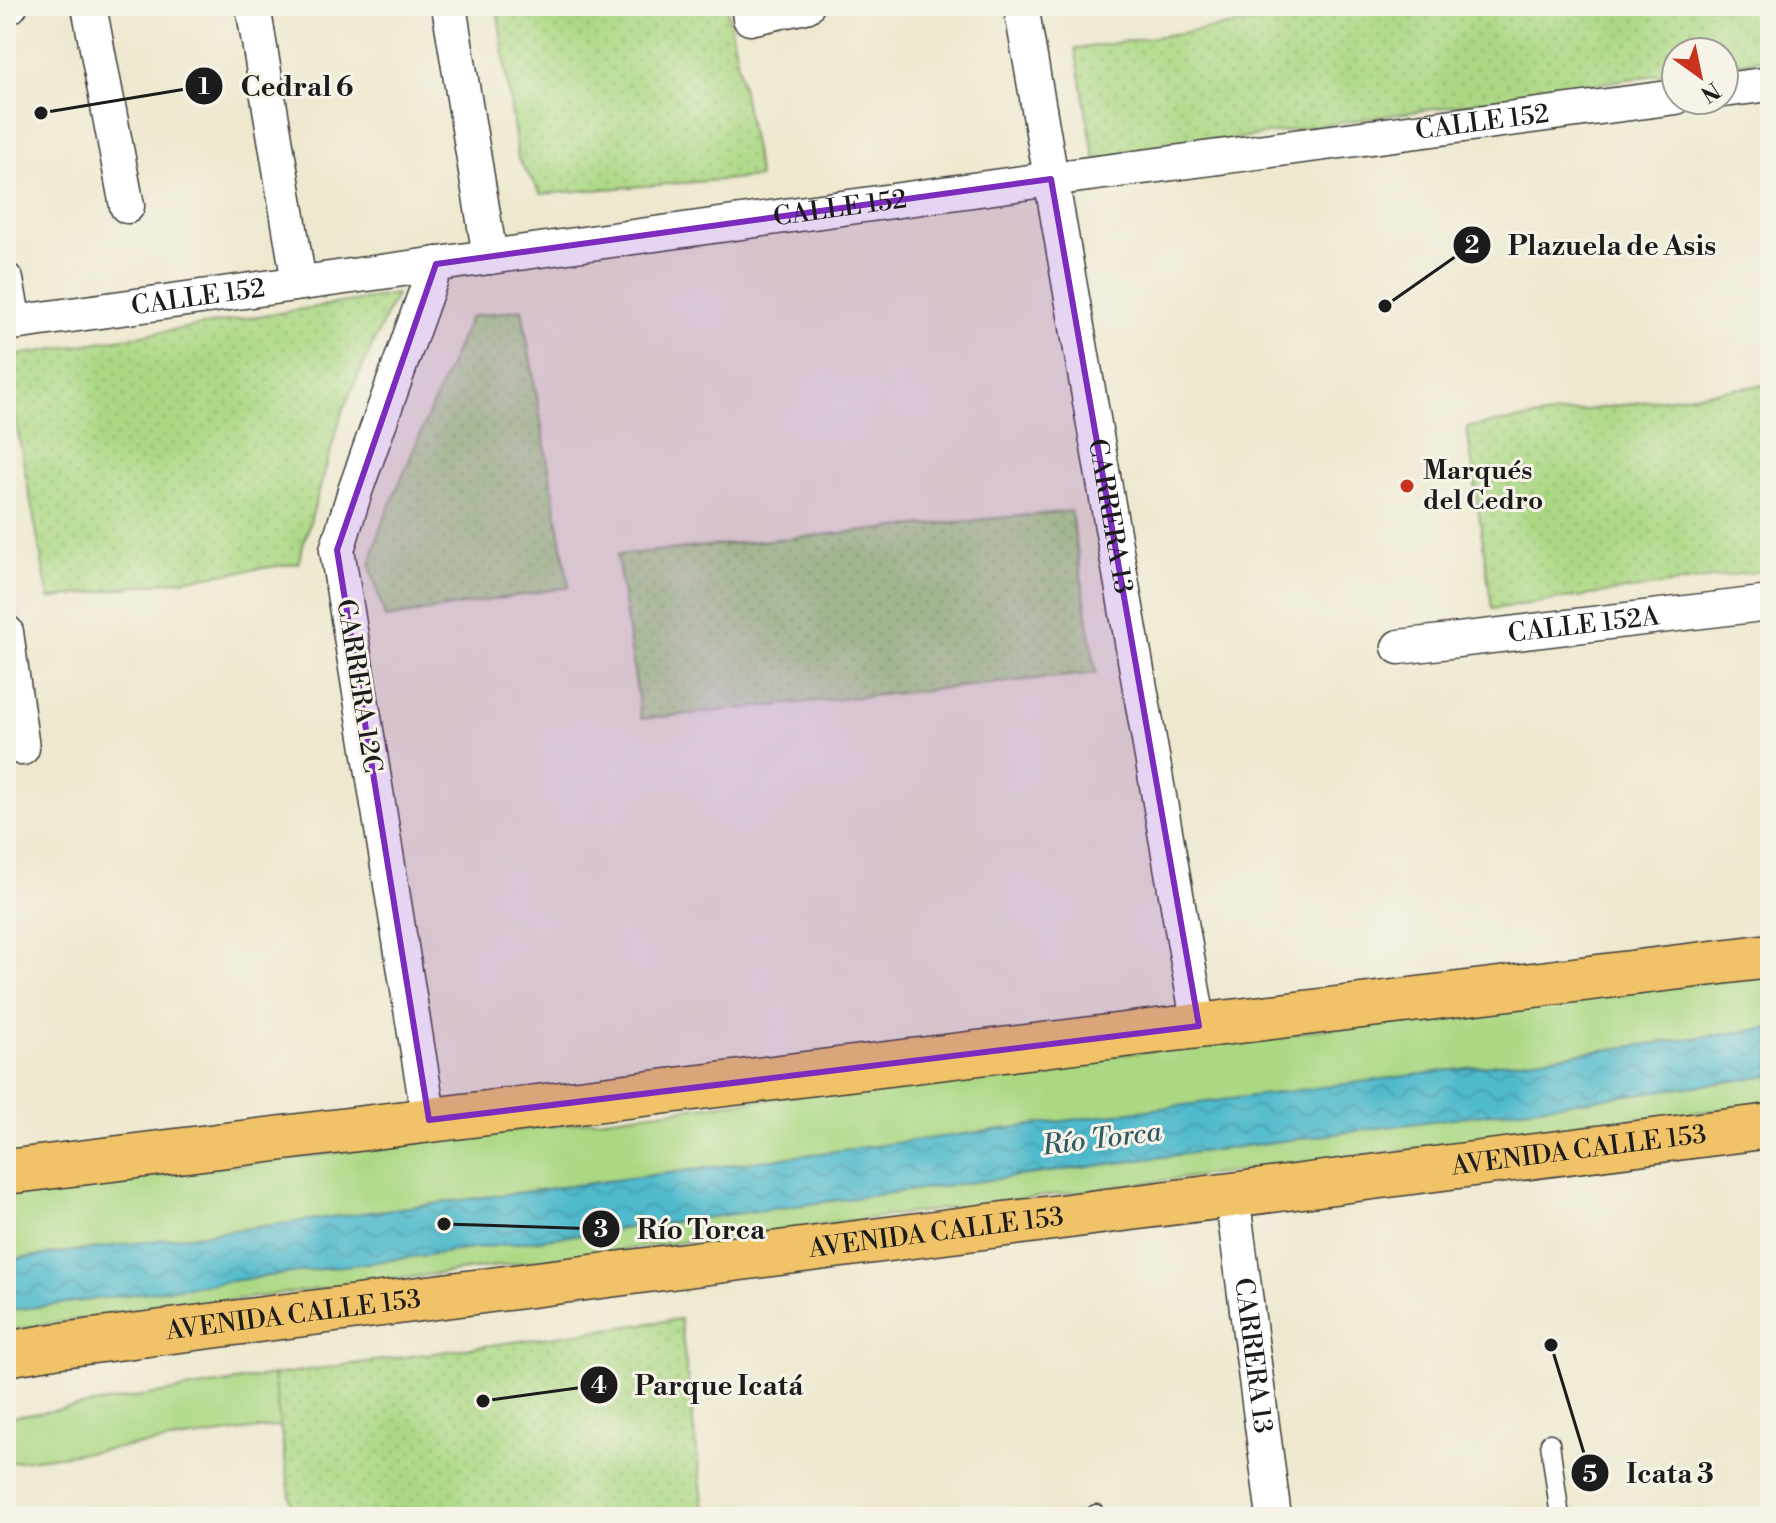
<svg xmlns="http://www.w3.org/2000/svg" width="1776" height="1523" viewBox="0 0 1776 1523" font-family="'Libre Bodoni',serif">
	<style>
		.green { fill: #acd884; stroke: #647a50; stroke-width: 2 }
		.park { fill: url(#park-dots); stroke: #647a50; stroke-width: 2 }
		.water { fill: url(#water-waves); stroke: #366b74; stroke-width: 2 }
		.lines { fill: none; stroke-linecap: round; stroke-linejoin: round }
		.service-casing { stroke: #3b3b37; stroke-width: 21 }
		.minor-casing { stroke: #3b3b37; stroke-width: 37 }
		.primary-casing { stroke: #3b3b37; stroke-width: 47 }
		.service { stroke: #fff; stroke-width: 18 }
		.minor { stroke: #fff; stroke-width: 34 }
		.primary { stroke: #f1c369; stroke-width: 44 }
		.marked { fill: #7b2cbf; fill-opacity: 0.2; stroke: #7b2cbf; stroke-width: 6; stroke-linejoin: round }
		.poi-dot { fill: #c8321e; stroke: #f7f3e8; stroke-width: 3 }
		.labels { text-anchor: middle; dominant-baseline: central; stroke-width: 6; stroke-linejoin: round; paint-order: stroke }
		.street-label { font-size: 26px; fill: #1c1c1c; stroke: #f7f3e8 }
		.poi-label { font-size: 26px; font-weight: bold; fill: #1c1c1c; stroke: #f7f3e8; text-anchor: start }
		.water-label { font-size: 28px; font-style: italic; fill: #305b62; stroke: #f7f3e8 }
		.leader { fill: none; stroke: #1c1c1c; stroke-width: 3 }
		.callout-dot { fill: #1c1c1c; stroke: #f7f3e8; stroke-width: 3 }
		.mark-label { font-size: 24px; text-anchor: middle; font-weight: bold; fill: #fff }
		.callout-label { font-size: 28px; text-anchor: middle; font-weight: bold; fill: #1c1c1c; stroke: #f7f3e8; stroke-width: 6; stroke-linejoin: round; paint-order: stroke }
	</style>
	<defs>
		<pattern id="park-dots" width="8" height="8" patternUnits="userSpaceOnUse" patternTransform="scale(2)"><rect width="8" height="8" fill="#acd884"/><path d="M2 2h.1M6 6h.1" fill="none" stroke="#93b971" stroke-width="1.8" stroke-linecap="round"/></pattern>
		<pattern id="water-waves" width="16" height="10" patternUnits="userSpaceOnUse" patternTransform="scale(2)"><rect width="16" height="10" fill="#4fbacc"/><path d="M0 5q4-4 8 0t8 0" fill="none" stroke="#449faf"/></pattern>
	</defs>
	<rect width="100%" height="100%" fill="#f7f3e8"/>
	<filter id="ink" filterUnits="userSpaceOnUse"><feTurbulence type="fractalNoise" baseFrequency=".0125" numOctaves="2"/><feDisplacementMap in="SourceGraphic" scale="16" xChannelSelector="R" yChannelSelector="G"/><feConvolveMatrix kernelMatrix="1 2 1 2 8 2 1 2 1" color-interpolation-filters="sRGB"/></filter>
	<filter id="wash" filterUnits="userSpaceOnUse"><feTurbulence type="fractalNoise" baseFrequency=".006" numOctaves="4" result="noise"/><feDisplacementMap in="SourceGraphic" scale="32" xChannelSelector="R" yChannelSelector="G"/><feGaussianBlur stdDeviation="1.8" result="paint"/><feColorMatrix in="noise" values="0 0 0 0 0 0 0 0 0 0 0 0 0 0 0 0 0 1.4 0 .05"/><feComposite in="paint" operator="in"/></filter>
	<g filter="url(#wash)">
		<rect width="100%" height="100%" fill="#ede8ce"/>
		<path class="green" d="M1770,973V1103L53,1323L6,1332V1194Z
			M273,1375L281,1426L6,1463V1418Z"/>
		<path class="park" d="M497,6H727L759,177L541,194L518,159Z
			M1358,6H1770V58L1724,65V52H1676V72L1095,160L1075,49Z
			M396,294L343,409L298,563L49,599L6,369V357Z
			M522,309L569,587L385,618L370,565L380,529L470,317Z
			M1770,384V570L1492,609L1467,427Z
			M1071,511L1096,673L641,719L617,555Z
			M680,1319L705,1517H293L273,1375Z"/>
		<path class="water" d="M1770,1028V1076L6,1311V1260Z"/>
	</g>
	<g filter="url(#ink)">
		<g class="lines">
			<defs>
				<path id="service" d="M1550,1443L1560,1517
					M1093,1517L1096,1514"/>
				<g id="minor">
					<path d="M89,6L127,206"/>
					<path d="M253,6L299,283"/>
					<path d="M449,6L490,257"/>
					<path d="M748,6L750,18L806,6"/>
					<path id="s1" d="M1021,6L1199,1026"/>
					<path d="M6,7L10,6"/>
					<path d="M1724,90L1770,84"/>
					<path d="M6,280L14,322"/>
					<path id="s2" d="M6,324L1051,179L1676,97"/>
					<path d="M6,632L22,748"/>
					<path id="s3" d="M1399,647L1770,603"/>
					<path d="M429,1120L337,550L355,491L436,264"/>
					<path id="s4" d="M1232,1195L1274,1517"/>
				</g>
				<g id="primary">
					<path d="M6,1172L1770,956"/>
					<path id="s5" d="M6,1354L54,1346L1770,1126"/>
				</g>
			</defs>
			<use href="#service" class="service-casing"/>
			<use href="#minor" class="minor-casing"/>
			<use href="#primary" class="primary-casing"/>
			<use href="#service" class="service"/>
			<use href="#minor" class="minor"/>
			<use href="#primary" class="primary"/>
		</g>
	</g>
	<path class="marked" d="M1051,179L1199,1026L429,1120L337,550L436,264Z"/>
	<circle class="poi-dot" cx="1407" cy="486" r="8"/>
	<g class="labels">
		<g class="street-label">
			<text stroke="none"><textPath href="#s2" startOffset="1490">CALLE 152</textPath></text>
			<text stroke="none"><textPath href="#s2" startOffset="842">CALLE 152</textPath></text>
			<text stroke="none"><textPath href="#s2" startOffset="194">CALLE 152</textPath></text>
			<text stroke="none"><textPath href="#s1" startOffset="518">CARRERA 13</textPath></text>
			<text stroke="none"><textPath href="#s3" startOffset="186">CALLE 152A</textPath></text>
			<text transform="translate(359 686) rotate(81)">CARRERA 12C</text>
			<text stroke="none"><textPath href="#s5" startOffset="1586">AVENIDA CALLE 153</textPath></text>
			<text stroke="none"><textPath href="#s5" startOffset="938">AVENIDA CALLE 153</textPath></text>
			<text stroke="none"><textPath href="#s5" startOffset="290">AVENIDA CALLE 153</textPath></text>
			<text stroke="none"><textPath href="#s4" startOffset="162">CARRERA 13</textPath></text>
		</g>
		<g class="poi-label">
			<text x="1423" y="471">Marqués<tspan x="1423" dy="30">del Cedro</tspan></text>
		</g>
		<g class="water-label">
			<text transform="translate(1102 1139) rotate(-7)">Río Torca</text>
		</g>
	</g>
	<path class="leader" d="M41 113L204 86M1385 306L1472 245M444 1224L601 1229M483 1401L599 1385M1551 1345L1590 1473"/>
	<g class="callout-dot">
		<circle cx="41" cy="113" r="8"/>
		<circle cx="1385" cy="306" r="8"/>
		<circle cx="444" cy="1224" r="8"/>
		<circle cx="483" cy="1401" r="8"/>
		<circle cx="1551" cy="1345" r="8"/>
		<circle cx="204" cy="86" r="20"/>
		<circle cx="1472" cy="245" r="20"/>
		<circle cx="601" cy="1229" r="20"/>
		<circle cx="599" cy="1385" r="20"/>
		<circle cx="1590" cy="1473" r="20"/>
	</g>
	<g class="mark-label">
		<text x="204" y="94">1</text>
		<text x="1472" y="253">2</text>
		<text x="601" y="1237">3</text>
		<text x="599" y="1393">4</text>
		<text x="1590" y="1482">5</text>
	</g>
	<g class="callout-label">
		<text x="297" y="96">Cedral 6</text>
		<text x="1612" y="255">Plazuela de Asis</text>
		<text x="701" y="1239">Río Torca</text>
		<text x="719" y="1395">Parque Icatá</text>
		<text x="1670" y="1483">Icata 3</text>
	</g>
	<rect width="1776" height="1523" fill="none" stroke="#f7f3e8" stroke-width="32"/>
	<g transform="translate(1700 76) rotate(147)"><circle r="38" fill="#f7f3e8" stroke="#9f9d96" stroke-width="2"/>
	<path d="M0-6L14 30L0 20L-14 30Z" fill="#c8321e"/>
	<text y="-12" font-size="22" font-weight="bold" text-anchor="middle" fill="#1c1c1c">N</text>
	</g>
</svg>
